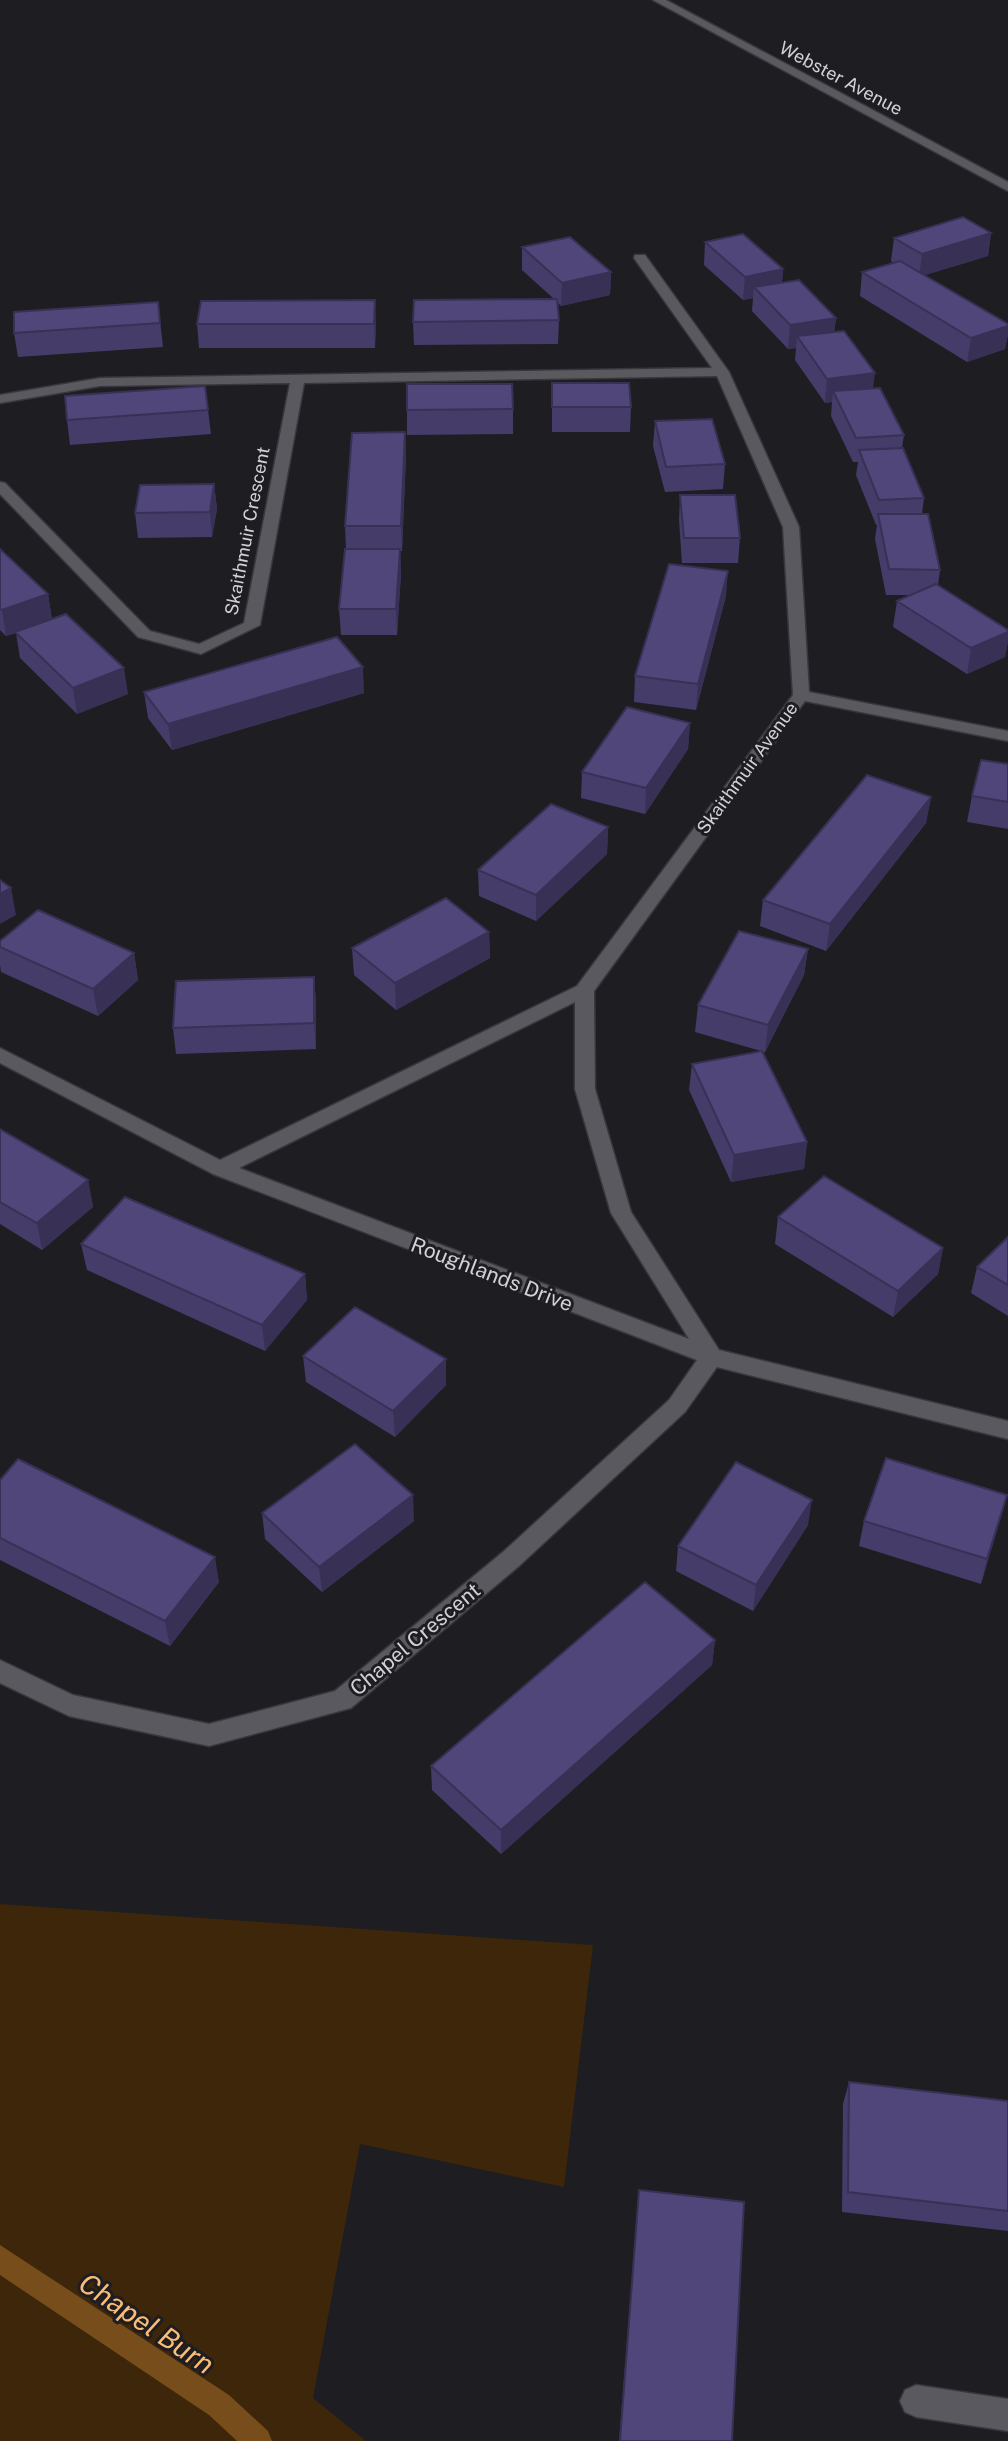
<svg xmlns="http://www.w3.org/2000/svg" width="1008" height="2441" viewBox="0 0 1008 2441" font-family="'Public Sans',sans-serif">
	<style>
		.green { fill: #3d2609 }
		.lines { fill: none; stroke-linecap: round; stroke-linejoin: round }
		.stream { fill: #764d1b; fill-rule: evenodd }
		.minor-casing { stroke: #38373c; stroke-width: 3 }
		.minor { fill: #5a595f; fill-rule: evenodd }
		.wall { fill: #453c69 }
		.shaded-wall { fill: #383155 }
		.building { fill: #50467a; stroke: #383155; stroke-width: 2 }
		.labels { text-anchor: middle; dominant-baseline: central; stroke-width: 6; stroke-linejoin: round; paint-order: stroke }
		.far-street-label { font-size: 18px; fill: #d2d1d5; stroke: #1e1d22 }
		.street-label { font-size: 21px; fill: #d2d1d5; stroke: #1e1d22 }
		.near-water-label { font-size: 28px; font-style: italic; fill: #fbbc75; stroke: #1e1d22 }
	</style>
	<rect width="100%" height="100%" fill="#1e1d22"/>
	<path class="green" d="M0,1904L593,1945L564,2187L360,2144L313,2398L366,2441H0Z"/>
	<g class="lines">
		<path class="stream" d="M0,2245L229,2395L268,2431L272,2441H237L209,2415L0,2275Z"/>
		<defs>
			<path id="minor" d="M653,0H666L1008,182V191Z
				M635,255H645L729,372L799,527L809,692L1008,731V741L805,701L594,991L595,1089L631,1212L719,1350L1008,1421V1439L717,1367L685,1412L519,1566L351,1708L209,1746L69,1716L0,1683V1660L73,1695L209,1724L335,1691L503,1552L669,1400L697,1360L213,1174L0,1063V1048L220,1160L577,986L793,695L783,527L717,376L304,383L260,625L201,654L138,637L0,494V482L5,483L150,631L199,644L244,623L290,383L100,386L0,403V395L100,378L712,368L634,258ZM575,1002V1089L611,1213L689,1339L239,1168Z
				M916,2385L1008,2399V2431L916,2417L905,2412L900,2401L905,2390Z"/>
		</defs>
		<use href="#minor" class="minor-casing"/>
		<use href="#minor" class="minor"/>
	</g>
	<path class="wall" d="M991,233L988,256L925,275L1008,324V334L1005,349L967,362L860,296L862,272L894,263L891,261L894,238Z
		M705,242L783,269L782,283L836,318L834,332L904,435L902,448L924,498L922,514L940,570L938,586L1008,630V641L1005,657L967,674L893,627L897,601L910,595H886L875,539L877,525H876L856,475L858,462H853L831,416L832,402L825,403L795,360L796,348L788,349L752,311L753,298L743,300L704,265Z
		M522,247L611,272L610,295L561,306L557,302L559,320L558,344L414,345L413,322L554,299L522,270Z
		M158,302L163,347L18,357L14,333Z
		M197,324H376L375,348H199Z
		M552,383L631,407L630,432H552Z
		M513,409V434L407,435V410Z
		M208,410L211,434L70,445L67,420Z
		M655,421L725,464L723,489L665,492L653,446Z
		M405,432L406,457L402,551H400L401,574L397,635H341L339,609L346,549L345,526Z
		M214,484L217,509L212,537L138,538L135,513Z
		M680,495L740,538L738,563H682L679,520Z
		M0,549L48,594L52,619L128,694L77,714L20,658L16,633L6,636L0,630Z
		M726,596L696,710L634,702L635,676Z
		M144,692L364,693L172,750L148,718Z
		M690,723L688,749L645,814L581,798L582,772Z
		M1008,764V829L967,822L972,796Z
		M931,797L926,823L826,951L760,926L763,900Z
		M608,827L607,854L536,921L479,896L478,870Z
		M489,932L490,958L396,1010L354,975L352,948Z
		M0,941L134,953L138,980L98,1016L1,972L0,965Z
		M808,949L804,975L765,1052H763L807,1142L804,1169L731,1182L689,1090L692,1064L761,1051L695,1032L698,1005Z
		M314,977L316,1003V1049L176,1054L173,1028Z
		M0,1129L88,1180L93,1207L42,1250L0,1224Z
		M778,1217L943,1248L938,1274L893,1317L775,1244Z
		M1008,1237V1316L971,1293L977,1267Z
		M81,1244L305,1274L307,1300L265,1351L87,1270Z
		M303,1356L446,1385L395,1437L306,1382Z
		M0,1480L219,1582L170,1646L0,1560Z
		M1007,1495L981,1584L859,1546L864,1521Z
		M262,1513L414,1521L322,1592L265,1539Z
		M808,1525L753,1611L676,1571L678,1546Z
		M715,1640L712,1665L501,1854L432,1790L431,1766Z
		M849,2082L1008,2101V2231L842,2212L843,2104Z
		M639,2190L732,2441H619Z"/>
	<path class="shaded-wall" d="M991,233L988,256L919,277L922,254Z
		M783,269L781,292L754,287L753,298L743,300L745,277Z
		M611,272L610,295L561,306L562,283Z
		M375,300L376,324L375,348L374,324Z
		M836,318L833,342L797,336L796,348L788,349L790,325Z
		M1008,326V334L1005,349L967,362L971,338Z
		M875,373L872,397L833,391L832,402L825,403L827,379Z
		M405,432L406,457L402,551L401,526Z
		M214,484L217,509L212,537L210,512Z
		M400,549L401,574L397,635L396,609Z
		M728,571L726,596L696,710L698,684Z
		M48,594L52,620L6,636L2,610Z
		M1008,632V641L1005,657L967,674L971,648Z
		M363,667L364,693L172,750L168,724Z
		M124,668L128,694L77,714L73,688Z
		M690,723L688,749L645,814L646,788Z
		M931,797L926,823L826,951L830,924Z
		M608,827L607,854L536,921V895Z
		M11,888L16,915L0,924V894Z
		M489,932L490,958L396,1010L395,983Z
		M808,949L804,975L765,1052L768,1025Z
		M134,953L138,980L98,1016L93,989Z
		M314,977L316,1003V1049L314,1023Z
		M807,1142L804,1169L731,1182L734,1155Z
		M88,1180L93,1207L42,1250L37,1223Z
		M943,1248L938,1274L893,1317L898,1291Z
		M305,1274L307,1300L265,1351L262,1325Z
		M446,1359V1385L395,1437L393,1411Z
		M413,1495L414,1521L322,1592L319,1567Z
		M1007,1495L1000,1521L981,1584L987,1559Z
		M812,1500L808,1525L753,1611L756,1585Z
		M215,1557L219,1582L170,1646L165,1621Z
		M715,1640L712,1665L501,1854V1830Z"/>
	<path class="building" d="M963,217L991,233L922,254L894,238Z
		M743,234L783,269L745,277L705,242Z
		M570,237L611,272L562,283L522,247Z
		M900,261L1008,324V326L971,338L862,272Z
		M799,280L836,318L790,325L754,287Z
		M557,299L559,320L413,322L414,300Z
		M375,300L374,324H197L201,301Z
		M158,302L160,323L14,333V312Z
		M844,331L875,373L827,379L797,336Z
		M552,383H629L631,407H552Z
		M407,384H512L513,409L407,410Z
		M205,386L208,410L67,420L65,396Z
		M880,388L904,435L856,438L833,391Z
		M712,419L725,464L666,467L655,421Z
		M405,432L401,526H345L352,433Z
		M903,448L924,498L879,500L859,450Z
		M214,484L210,512L135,513L140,485Z
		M680,495H735L740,538H684Z
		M878,514H928L940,570L889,569Z
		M0,549L48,594L2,610L0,609Z
		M345,549H400L396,609H339Z
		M669,564L728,571L698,684L635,676Z
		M936,584L1008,630V632L971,648L897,601Z
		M66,614L124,668L73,688L15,632Z
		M337,637L363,667L168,724L144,692Z
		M627,707L690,723L646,788L582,772Z
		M981,760L1008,764V802L972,796Z
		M867,775L931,797L830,924L763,900Z
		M551,804L608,827L536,895L478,870Z
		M0,880L11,888L0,894Z
		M446,898L489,932L395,983L352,948Z
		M38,910L134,953L93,989L0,947V941Z
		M739,931L808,949L768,1025L698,1005Z
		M314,977V1023L173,1028L176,981Z
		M762,1051L807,1142L734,1155L692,1064Z
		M0,1129L88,1180L37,1223L0,1202Z
		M824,1176L943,1248L898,1291L778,1217Z
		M125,1197L305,1274L262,1325L81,1244Z
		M1008,1237V1285L977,1267Z
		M355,1307L446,1359L393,1411L303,1356Z
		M355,1444L413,1495L319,1567L262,1513Z
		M886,1458L1007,1495L987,1559L864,1521Z
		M18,1459L215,1557L165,1621L0,1538V1480Z
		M736,1462L812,1500L756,1585L678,1546Z
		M645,1582L715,1640L501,1830L431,1766Z
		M849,2082L1008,2101V2211L848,2192Z
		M639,2190L744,2202L732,2441H620Z"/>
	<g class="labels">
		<g class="far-street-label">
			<text transform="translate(841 78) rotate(28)">Webster Avenue</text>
			<text transform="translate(247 531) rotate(-79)">Skaithmuir Crescent</text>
			<text transform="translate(747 768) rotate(-54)">Skaithmuir Avenue</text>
		</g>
		<g class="street-label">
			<text transform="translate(492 1274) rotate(21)">Roughlands Drive</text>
			<text transform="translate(415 1639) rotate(-40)">Chapel Crescent</text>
		</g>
		<g class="near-water-label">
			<text transform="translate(147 2323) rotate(34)">Chapel Burn</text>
		</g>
	</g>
</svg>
